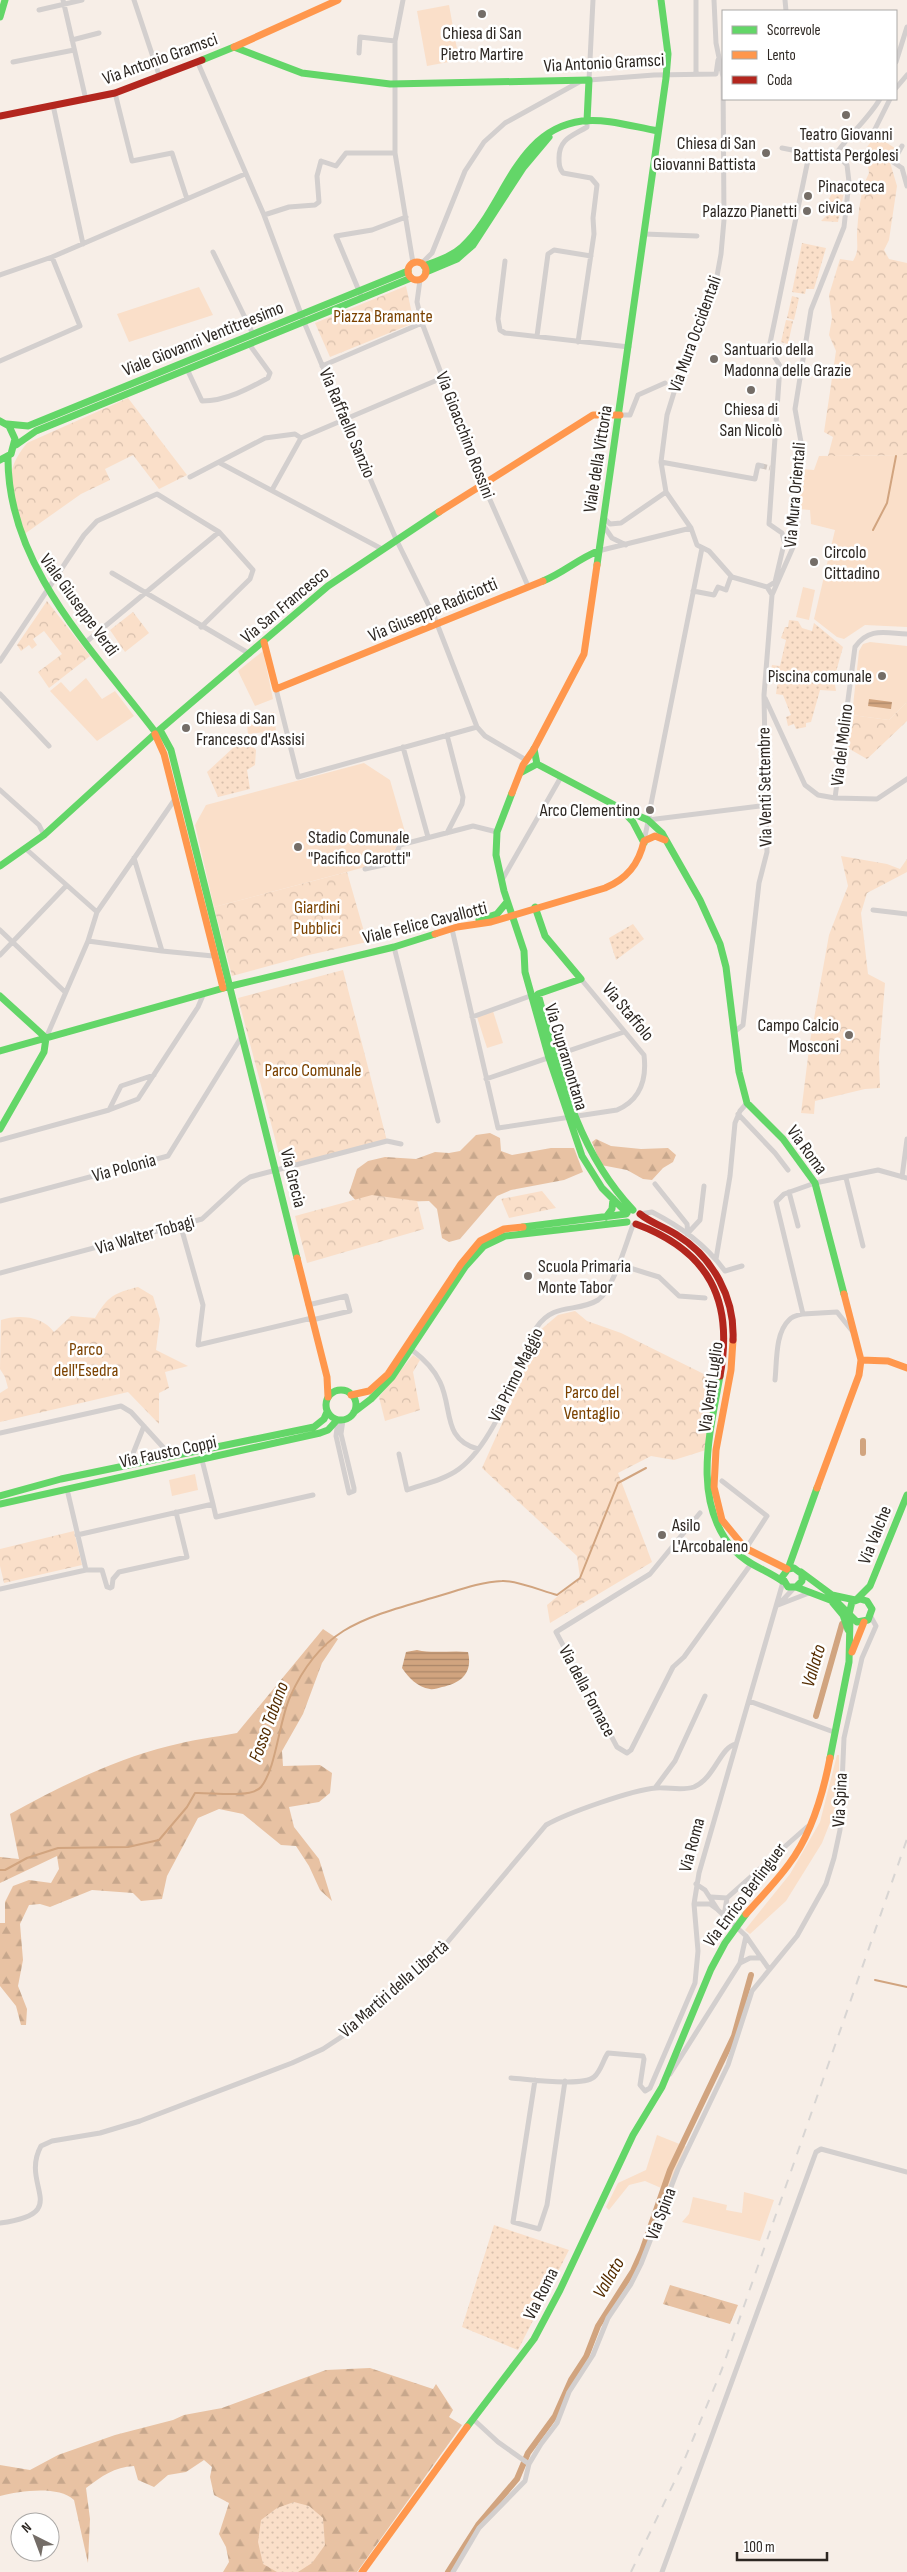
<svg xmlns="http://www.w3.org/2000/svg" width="907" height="2572" viewBox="0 0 907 2572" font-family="'Sofia Sans Condensed',sans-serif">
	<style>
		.grass { fill: #fadfc9 }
		.forest { fill: url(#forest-firs) }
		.park { fill: url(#park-crowns) }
		.garden { fill: url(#garden-dots) }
		.water { fill: url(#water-rules) }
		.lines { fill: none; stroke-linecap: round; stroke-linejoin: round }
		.stream { stroke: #d1a47f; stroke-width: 2 }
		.canal { stroke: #d1a47f; stroke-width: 6 }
		.street-tunnel { stroke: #cfc6c0; stroke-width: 5; stroke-dasharray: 5 2.5; stroke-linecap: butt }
		.street { stroke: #d3cfce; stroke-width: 5 }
		.fast { stroke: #63d668; stroke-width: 7 }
		.slow { stroke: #ff974d; stroke-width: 7 }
		.jam { stroke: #b3261e; stroke-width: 7 }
		.rail { stroke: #d8d5d3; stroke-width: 2; stroke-dasharray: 9 9; stroke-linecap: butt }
		.poi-dot { fill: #746d67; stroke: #fff; stroke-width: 2 }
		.labels { text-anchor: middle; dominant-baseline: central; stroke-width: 5; stroke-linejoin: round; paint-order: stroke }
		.poi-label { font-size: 18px; fill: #2d2722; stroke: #fff; text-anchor: start }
		.street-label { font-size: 18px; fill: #2d2722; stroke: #fff }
		.park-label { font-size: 18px; fill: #7b4200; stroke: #fff }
		.water-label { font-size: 19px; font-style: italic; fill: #542c01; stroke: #fff }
	</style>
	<defs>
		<pattern id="forest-firs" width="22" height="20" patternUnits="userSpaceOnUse" patternTransform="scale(1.25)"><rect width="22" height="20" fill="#e8c2a3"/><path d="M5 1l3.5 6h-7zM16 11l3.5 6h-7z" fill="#c7a78c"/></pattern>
		<pattern id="park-crowns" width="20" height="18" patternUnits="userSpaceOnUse" patternTransform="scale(1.25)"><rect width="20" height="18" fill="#fadfc9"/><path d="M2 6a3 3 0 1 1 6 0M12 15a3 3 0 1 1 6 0" fill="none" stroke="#d7bfac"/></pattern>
		<pattern id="garden-dots" width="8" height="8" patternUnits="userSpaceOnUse" patternTransform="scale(1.25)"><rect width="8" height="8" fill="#fadfc9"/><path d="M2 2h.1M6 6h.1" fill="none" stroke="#d7bfac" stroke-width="1.8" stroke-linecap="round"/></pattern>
		<pattern id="water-rules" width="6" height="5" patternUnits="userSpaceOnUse" patternTransform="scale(1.25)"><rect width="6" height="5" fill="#d1a47f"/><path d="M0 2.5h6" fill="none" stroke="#aa8668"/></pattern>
	</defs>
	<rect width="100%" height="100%" fill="#f7eee7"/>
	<path class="grass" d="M449,5L459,60L427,66L417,11Z
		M199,287L213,315L129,342L117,314Z
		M907,455V627L865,625L844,639L837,637L814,619L835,530L811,524L810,510L798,509L801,469L814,470L819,456Z
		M803,587L815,590L809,620L796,617Z
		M870,642L907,646V702L889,720L852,715L859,651L863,644Z
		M263,651L273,699L255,706L238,671Z
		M86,678L102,699L115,691L134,716L97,741L50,691L61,682L70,692Z
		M274,712L276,731L248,734L246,715Z
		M364,763L390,780L405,832L388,861L214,907L195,825L206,805Z
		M493,1011L503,1043L487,1048L477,1017Z
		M195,1474L198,1490L172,1496L169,1480Z
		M837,1755H839V1800L822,1843L786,1901L750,1934L745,1930L790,1874L820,1822Z
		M657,2135L687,2147L668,2191L645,2181L629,2185L609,2210L606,2207L618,2183L646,2170Z
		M744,2192L774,2200L760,2241L682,2222L689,2214L693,2197L727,2205L726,2210L742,2213Z"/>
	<path class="forest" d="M490,1133L500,1138L501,1151L512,1155L551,1148H574L583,1172L564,1180L511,1190L497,1196L460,1239L449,1242L442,1238L437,1209L429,1201L358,1203L349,1193L357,1169L368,1161L385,1157L416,1159L435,1152L449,1153L460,1151L476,1135Z
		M596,1139L611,1146L641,1149L668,1148L676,1155L673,1162L663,1168L652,1180L643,1179L627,1170L601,1165L592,1142Z
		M323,1629L338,1639L322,1663L303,1714L282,1751L283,1766L320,1765L332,1773L330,1793L319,1802L289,1807L294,1827L319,1859L332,1901L320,1890L309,1866L296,1846L281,1845L243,1814L219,1809L198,1818L167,1876L162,1899L141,1901L133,1893L92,1890L50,1907L40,1904L29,1905L20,1924L23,1960L18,1986L27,2009L26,2025H21L16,2006L0,1986V1923H5V1902L13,1886L29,1880L51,1883L59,1869L57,1856L0,1883V1857L19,1859L10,1814C59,1787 115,1759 169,1746C191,1740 215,1737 237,1733Z
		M670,2285L738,2305L730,2324L663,2304Z
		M370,2368L433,2389L436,2384L453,2410L449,2417L462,2425L357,2572H223L229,2562L226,2547L219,2534L229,2503L214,2495L210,2477L212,2467L204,2460L186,2472L168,2475L154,2487L138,2480L134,2466C114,2467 102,2476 86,2488L90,2519L88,2563L74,2500C58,2485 20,2491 0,2496V2465L30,2470L58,2455L115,2435L173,2420L184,2415L222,2408L326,2370Z"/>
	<path class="park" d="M877,137L895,148L889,159L897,186L889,240L884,250L889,259L907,263V455L828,456L833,437L824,432L836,351L829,335L832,318L829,295L840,259L853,261C859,251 857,246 857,235C858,216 860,190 869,173L868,166L875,153L867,147L873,139Z
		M406,286L414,323L330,357L315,323Z
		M128,398L187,475L159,489L133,455L105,469L110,480L81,494L23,535C11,498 0,475 27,443Z
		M47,601L90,656L49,688L38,672L62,654L44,631L33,639L37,645L32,649L29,645L21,651L17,645Z
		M133,612L149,633L125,652L110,630Z
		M907,702V721L867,759L846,747L852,715L889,720Z
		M841,856L887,864L900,869L907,859V872L867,893L861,913L868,974L885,983L879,1057L880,1088L865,1089L815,1101L814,1114L801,1113L810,1041L829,935L848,886Z
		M347,872L367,942L309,955L232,976L214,907Z
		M343,970L387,1141L283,1169L238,998Z
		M542,1191L556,1208L509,1218L501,1199Z
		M372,1195L417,1201L424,1229L307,1263L295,1216Z
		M138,1287L153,1296L160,1319L156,1350L188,1366L165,1372L169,1388L159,1393V1424L128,1392L0,1422V1393L8,1388L5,1377L0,1369L1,1320C18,1314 43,1316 54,1332L71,1316L95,1318C108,1296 114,1293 138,1287Z
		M575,1311L587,1321L621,1333L716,1380L706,1450L674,1460L651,1456L618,1473L652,1562L550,1623L547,1605L580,1578L577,1556L482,1468L512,1401L538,1332L558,1315Z
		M413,1355L420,1360L413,1372L420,1410L385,1421L379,1397Z
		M74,1531L82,1565L4,1583L0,1566V1549Z"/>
	<path class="garden" d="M829,186L839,187L844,192L838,222L821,221L828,214L827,203L831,195Z
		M802,243L826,248L814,289H806L805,294L792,292Z
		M792,296L799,298L794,320L787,318Z
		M786,320L793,321L788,344L781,342Z
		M789,620L798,621L802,628L812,631L814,623L843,647L834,679L836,691L820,690L811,722L806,723V727L796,729L794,724L788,726L786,717L791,715L783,695L776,694L779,670L771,669L772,665L780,666L786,640L781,638L785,627H788Z
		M248,734L250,743L256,750L255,765L247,770L250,789L218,797L207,772Z
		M633,924L644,939L616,960L609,938Z
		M494,2225L569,2250L518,2350L462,2327Z
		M294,2502L309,2506L323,2518L325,2545L312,2563L298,2572H277L263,2564L258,2542L261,2520L277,2508Z"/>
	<path class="water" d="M869,699L892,702L891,709L868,706Z
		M417,1650C434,1654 451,1650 468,1652C473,1673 461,1683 442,1687C438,1688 433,1690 430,1689C417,1687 409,1678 402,1668L406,1652Z"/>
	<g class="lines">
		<path class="stream" d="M873,530L887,503L896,456
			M0,1870H5L27,1858L58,1848L128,1847L159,1840L187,1807L195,1793C210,1792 251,1799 261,1787C276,1769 279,1721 290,1697C321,1627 364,1618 432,1598C454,1592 478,1582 502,1581C516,1580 542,1591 557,1595L580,1578L618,1483L646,1468
			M875,1980L907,1987"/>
		<path class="canal" d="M863,1441V1453
			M816,1716L842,1624
			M448,2572L478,2525L517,2479L528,2453L555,2416L571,2380L586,2357L598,2326L633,2271L642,2251L670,2170L734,2036L751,1975"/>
		<path class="street-tunnel" d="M762,466L770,468"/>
		<path class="street" d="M63,0L86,100
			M134,0L160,78
			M403,0L395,41V153L413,263
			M593,0L589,80L654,75L716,74L718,60
			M696,0V73
			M714,0L716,43L723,77L724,220L721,254L715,287L694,343L681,370L667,415L661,462L666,492L691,528L697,545L709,551L732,577L767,587L772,595L764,695L767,852L759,883L743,1025L734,1032
			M785,0L786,11
			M39,10L82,0
			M72,40L99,33
			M359,53L360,37L395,41
			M13,62L74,50
			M896,62L907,27
			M198,63L264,215L304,322L345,420L396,539L434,616L477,727L485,736L526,760
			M896,88L907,75
			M115,93L132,161L172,153L187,199
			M53,105L83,244
			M874,131L890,99
			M902,146L893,162L902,168L907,186
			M782,148L833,158C847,136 867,121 880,99
			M264,215L289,207L315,205L319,202L317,176L321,161L336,166L346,153H395
			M644,234L697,236
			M213,252L253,334
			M505,261L498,319L500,330L505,333L629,347
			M422,263L432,253L465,171L484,142L505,123L581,81
			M0,275L52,257L245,174
			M420,280L417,302L422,323L483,484L528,586
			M362,298L336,236L372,230L406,217
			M537,336L548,254L554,250L591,256
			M578,342L594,234L593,218L597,185L591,178L563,173C559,168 559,164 559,158C559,139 572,136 587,127V121
			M0,361L80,326L52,257
			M322,366L422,323
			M187,369L202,401C226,401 248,389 268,378L270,373L249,344
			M620,415H630L638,395L665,383
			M661,462L755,479L758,465L762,466
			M220,463L382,549
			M190,477L265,438L295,434L301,438L442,378
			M272,490L301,438
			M604,518L610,524L621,523L666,492
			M603,525L612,538L626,545
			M784,541L782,533L769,524L780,366L769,348L809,155
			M598,551L691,528
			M112,573L250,654
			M767,587L775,582L783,548
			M693,591L714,595L718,587L726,590L731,576
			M772,595L794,545V489L801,442L795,409L811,310L844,227L849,182L847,165L843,161
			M86,642L219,532
			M0,661L84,535L97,521L157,494L219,532L253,570L250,579L201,627
			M276,689L298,777L477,727
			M0,694L49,746
			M765,698L805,785L818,795L835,798L855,647C869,627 885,633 907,634
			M447,735L463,797L462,804L447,833
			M403,747L428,837
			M0,790L39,825L44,835
			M835,798L877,799L907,779
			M650,809L702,548
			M648,820L768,805
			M644,841L650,812
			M26,849L97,912
			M134,858L162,951
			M365,869L392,863L400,845L473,826L497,832
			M502,880L561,777
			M873,910L907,914
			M452,929L498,1128L617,1110C640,1100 647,1080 644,1055L581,979
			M0,930L65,992
			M88,941L162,951L213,956
			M394,947L438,1121
			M0,955L66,886
			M472,1017L533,995
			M46,1038L88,941L97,912L175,799
			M486,1079L624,1032
			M109,1110L121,1086L154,1075
			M738,1114L775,1153L788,1170
			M0,1140L109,1110L138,1099L198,1007L204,993
			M902,1177L907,1139
			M846,1178L863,1246
			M655,1184L687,1224L688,1234
			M789,1192L798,1226
			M0,1201L168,1156L242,1036
			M640,1214L652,1212C681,1227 705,1244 725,1271L742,1266
			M181,1227L203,1305L198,1345L312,1318
			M687,1234L700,1220L704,1186
			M716,1259L730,1176L735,1123L740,1111L747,1103
			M617,1264L659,1277L679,1296L705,1298
			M0,1273L202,1219L241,1183L250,1177L387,1141L401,1144
			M308,1305L346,1296L350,1311L312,1320
			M853,1332L837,1312L803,1314L776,1202L784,1194L815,1183L878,1170L907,1178
			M412,1350C424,1359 434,1369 440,1382C453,1409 442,1439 478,1449
			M775,1380C777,1362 775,1333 789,1320C792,1316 798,1315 803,1314
			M338,1420L336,1436L349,1493L354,1491V1488L341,1434L343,1420
			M0,1433L121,1406L131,1412L172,1457
			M399,1454L407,1490C424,1484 444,1480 459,1469C485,1450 507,1402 518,1372C525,1357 528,1340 537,1327C554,1302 577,1313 598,1300C613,1290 626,1243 633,1225
			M128,1466L144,1426
			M722,1481L767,1516L745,1550
			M213,1504L216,1517L313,1495
			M700,1513L650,1574L556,1632L617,1747L627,1753L631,1750L673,1667L684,1657L751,1564
			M77,1535L213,1504L202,1460
			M86,1570H102L107,1587L110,1588L112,1587L113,1579L119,1572L187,1557L176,1512
			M0,1589L86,1570L67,1489
			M780,1603L794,1588
			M778,1605L809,1593
			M749,1701L831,1731
			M655,1788L675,1761L705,1696
			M696,1884L705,1890L718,1910L746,1936L769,1969
			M711,1897L727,1898
			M694,1904H710L717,1909
			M724,1916L727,1898L807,1827
			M740,1963L750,1958H761
			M670,2074L740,1963L746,1936
			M511,2078C528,2079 582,2087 594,2077C601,2071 603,2060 608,2053L643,2056L644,2059L640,2085L645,2091L650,2088L695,1983L698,1951L694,1904L699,1873L783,1582
			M535,2080L513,2222L539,2229L547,2205L565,2081
			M0,2223C74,2213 19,2186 41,2146L52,2141L100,2133L140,2121L292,2063L323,2049L352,2030L435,1957L546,1825C567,1813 632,1790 656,1788C668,1787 682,1791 694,1787C715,1778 720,1747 736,1744
			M473,2419L498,2442L529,2464
			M453,2572L479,2528L525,2481L529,2464L541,2444L557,2423L569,2392L593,2355L608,2318L631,2284L641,2264L678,2169L728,2065L752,1991L797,1936L826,1884L834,1858L840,1830L844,1738L862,1658L876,1626L871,1617
			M662,2572L816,2152L821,2149L907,2172"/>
		<path class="fast" d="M0,17L5,0
			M202,60L234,47L302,73L390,84L589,80L587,121
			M424,266C437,261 451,257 462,247C505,208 514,130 582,121C607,118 634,127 658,131
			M426,272L457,259L473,245L523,168L549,137
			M0,421L9,426L15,439L11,454L0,460
			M7,424L28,426L408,271
			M16,445L36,431L411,278
			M8,457C7,566 94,651 156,733
			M597,565L666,78L668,54L661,0
			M543,581C563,573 578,559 598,551
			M160,730L171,750L297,1258
			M534,749L537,764L620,808L648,820L662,833L700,900L720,944L726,967L739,1072L747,1103L783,1139L815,1183L844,1294
			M522,772L537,764
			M512,793L497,832L496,855L504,891L524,951L525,972L549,1058L582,1156L602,1188L627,1213
			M621,809L633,822L644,843
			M0,866L44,835L157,732L328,586L439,512
			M535,907L545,936L581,979L538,994C559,1071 576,1150 633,1210
			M479,920L497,914L507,902
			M0,996L46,1038
			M0,1051L231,986L394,947L435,934
			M0,1129L44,1052L46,1038
			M606,1217L612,1209L613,1199
			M523,1227L626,1214
			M720,1376C710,1432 691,1502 734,1550C746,1564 767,1570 782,1581
			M326 1405a15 15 0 1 1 30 0a15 15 0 1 1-30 0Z
			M354,1412L371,1399L392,1377L465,1267L484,1246L505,1236L627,1222
			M817,1488L788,1569L782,1577L788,1587H796L838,1603L857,1622L868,1620L872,1609L867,1601L860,1599L852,1602L849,1614
			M0,1496L61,1479L314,1427L324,1419L327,1412
			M0,1504L320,1433L328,1430L337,1420
			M788,1569L794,1568L802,1574V1581L796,1587
			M801,1572L832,1595L855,1600
			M857,1599L870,1586L907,1495
			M833,1603L843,1615L848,1630
			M830,1758L849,1662L850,1618
			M467,2427L534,2339L560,2290L633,2135L662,2087L711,1969L725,1943L746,1914"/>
		<path class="slow" d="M234,47L338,0
			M408 271a9 9 0 1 1 18 0a9 9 0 1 1-18 0Z
			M439,512L593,415H620
			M264,642L276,689L543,581
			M155,734L164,754L223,988
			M512,793L523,765L534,749L584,654L597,565
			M435,934L457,927L491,922L605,888C627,879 639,864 644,841L655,836L665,840
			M297,1258L327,1377L328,1397
			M733,1340L731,1370L716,1450L714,1487L722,1520L745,1548L787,1569
			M861,1360L888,1361L907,1368
			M351,1395L369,1391L388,1374L461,1264L480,1241L504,1229L523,1227
			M817,1488L859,1375L861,1360L844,1294
			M852,1652L864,1622
			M746,1914C760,1898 776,1882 789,1864C811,1835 823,1794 830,1758
			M362,2572L467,2427"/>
		<path class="jam" d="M0,116L115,93L202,60
			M640,1214C651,1223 665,1227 677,1235C713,1257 735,1298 733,1340
			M636,1224C709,1251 734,1300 720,1376"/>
		<path class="rail" d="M631,2572L681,2468L722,2369L907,1839"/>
	</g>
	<g class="poi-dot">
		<circle cx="482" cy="14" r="5"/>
		<circle cx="846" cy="115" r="5"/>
		<circle cx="766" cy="153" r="5"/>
		<circle cx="808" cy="196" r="5"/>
		<circle cx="807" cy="211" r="5"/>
		<circle cx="714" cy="359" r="5"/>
		<circle cx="751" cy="390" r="5"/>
		<circle cx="814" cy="562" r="5"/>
		<circle cx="882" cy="676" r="5"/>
		<circle cx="186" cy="728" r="5"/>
		<circle cx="650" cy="810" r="5"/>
		<circle cx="298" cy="847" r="5"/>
		<circle cx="849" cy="1035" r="5"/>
		<circle cx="528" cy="1276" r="5"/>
		<circle cx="662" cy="1535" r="5"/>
	</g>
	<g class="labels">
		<g class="poi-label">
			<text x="482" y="33" text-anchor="middle">Chiesa di San<tspan x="482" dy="21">Pietro Martire</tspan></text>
			<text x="846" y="134" text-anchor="middle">Teatro Giovanni<tspan x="846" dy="21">Battista Pergolesi</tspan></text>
			<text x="756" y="143" text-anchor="end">Chiesa di San<tspan x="756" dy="21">Giovanni Battista</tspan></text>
			<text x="818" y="186">Pinacoteca<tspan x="818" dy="21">civica</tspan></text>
			<text x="797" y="211" text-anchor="end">Palazzo Pianetti</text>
			<text x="724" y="349">Santuario della<tspan x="724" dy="21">Madonna delle Grazie</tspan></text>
			<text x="751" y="409" text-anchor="middle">Chiesa di<tspan x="751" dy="21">San Nicolò</tspan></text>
			<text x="824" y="552">Circolo<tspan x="824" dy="21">Cittadino</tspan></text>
			<text x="872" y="676" text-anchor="end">Piscina comunale</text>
			<text x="196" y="718">Chiesa di San<tspan x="196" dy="21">Francesco d'Assisi</tspan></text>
			<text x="640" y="810" text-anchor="end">Arco Clementino</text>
			<text x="308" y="837">Stadio Comunale<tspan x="308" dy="21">"Pacifico Carotti"</tspan></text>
			<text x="839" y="1025" text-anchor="end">Campo Calcio<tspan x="839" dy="21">Mosconi</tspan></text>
			<text x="538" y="1266">Scuola Primaria<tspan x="538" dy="21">Monte Tabor</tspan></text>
			<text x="672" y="1525">Asilo<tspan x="672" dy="21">L'Arcobaleno</tspan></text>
		</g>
		<g class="street-label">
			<text transform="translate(160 59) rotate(-20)">Via Antonio Gramsci</text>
			<text transform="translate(604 63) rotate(-3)">Via Antonio Gramsci</text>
			<text transform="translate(695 334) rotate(-70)">Via Mura Occidentali</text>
			<text transform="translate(203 339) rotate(-22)">Viale Giovanni Ventitreesimo</text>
			<text transform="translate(347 423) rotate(67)">Via Raffaello Sanzio</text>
			<text transform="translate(465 435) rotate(69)">Via Gioacchino Rossini</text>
			<text transform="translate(598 459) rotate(-81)">Viale della Vittoria</text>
			<text transform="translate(795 495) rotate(-85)">Via Mura Orientali</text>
			<text transform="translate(79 605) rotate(54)">Viale Giuseppe Verdi</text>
			<text transform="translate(285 605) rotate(-40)">Via San Francesco</text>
			<text transform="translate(433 610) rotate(-23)">Via Giuseppe Radiciotti</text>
			<text transform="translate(842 745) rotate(-83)">Via del Molino</text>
			<text transform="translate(765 787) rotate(-91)">Via Venti Settembre</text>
			<text transform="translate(425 923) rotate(-14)">Viale Felice Cavallotti</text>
			<text transform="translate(628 1012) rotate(50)">Via Staffolo</text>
			<text transform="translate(566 1057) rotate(73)">Via Cupramontana</text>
			<text transform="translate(807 1150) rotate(54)">Via Roma</text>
			<text transform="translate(124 1168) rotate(-15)">Via Polonia</text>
			<text transform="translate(293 1178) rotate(76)">Via Grecia</text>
			<text transform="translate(145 1235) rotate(-16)">Via Walter Tobagi</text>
			<text transform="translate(516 1375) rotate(-64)">Via Primo Maggio</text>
			<text transform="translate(711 1387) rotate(-82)">Via Venti Luglio</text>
			<text transform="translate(168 1452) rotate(-12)">Via Fausto Coppi</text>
			<text transform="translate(875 1535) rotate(-68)">Via Valche</text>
			<text transform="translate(587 1691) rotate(62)">Via della Fornace</text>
			<text transform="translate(840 1800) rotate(-87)">Via Spina</text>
			<text transform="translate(692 1845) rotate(-75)">Via Roma</text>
			<text transform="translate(745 1895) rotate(-53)">Via Enrico Berlinguer</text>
			<text transform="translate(394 1989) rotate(-41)">Via Martiri della Libertà</text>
			<text transform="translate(661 2214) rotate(-69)">Via Spina</text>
			<text transform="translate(541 2294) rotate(-63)">Via Roma</text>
		</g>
		<g class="park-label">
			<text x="383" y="316">Piazza Bramante</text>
			<text x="317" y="907">Giardini<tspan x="317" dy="21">Pubblici</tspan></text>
			<text x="313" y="1070">Parco Comunale</text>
			<text x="86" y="1349">Parco<tspan x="86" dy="21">dell'Esedra</tspan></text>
			<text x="592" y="1392">Parco del<tspan x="592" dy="21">Ventaglio</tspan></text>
		</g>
		<g class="water-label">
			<text transform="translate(814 1666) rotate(-74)">Vallato</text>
			<text transform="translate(269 1722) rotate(-70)">Fosso Tabano</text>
			<text transform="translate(609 2278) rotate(-60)">Vallato</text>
		</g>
	</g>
	<rect x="722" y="10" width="175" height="90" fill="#ffffff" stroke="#aba9a7"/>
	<rect x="732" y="26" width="25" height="8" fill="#63d668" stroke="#aba9a7"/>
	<text x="767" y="35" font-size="15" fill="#2d2722">Scorrevole</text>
	<rect x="732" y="51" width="25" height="8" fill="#ff974d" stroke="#aba9a7"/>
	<text x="767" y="60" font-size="15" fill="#2d2722">Lento</text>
	<rect x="732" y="76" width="25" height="8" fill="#b3261e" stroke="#aba9a7"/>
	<text x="767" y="85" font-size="15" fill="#2d2722">Coda</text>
	<g transform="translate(35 2537) rotate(318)"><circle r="24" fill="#ffffff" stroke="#aba9a7"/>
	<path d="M0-4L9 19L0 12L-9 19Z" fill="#746d67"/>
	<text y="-8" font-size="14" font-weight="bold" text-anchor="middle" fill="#2d2722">N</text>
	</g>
	<path d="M737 2552v8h90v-8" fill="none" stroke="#2d2722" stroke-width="2.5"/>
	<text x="744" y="2552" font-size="15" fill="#2d2722" stroke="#ffffff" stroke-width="4" paint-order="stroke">100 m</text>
</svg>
